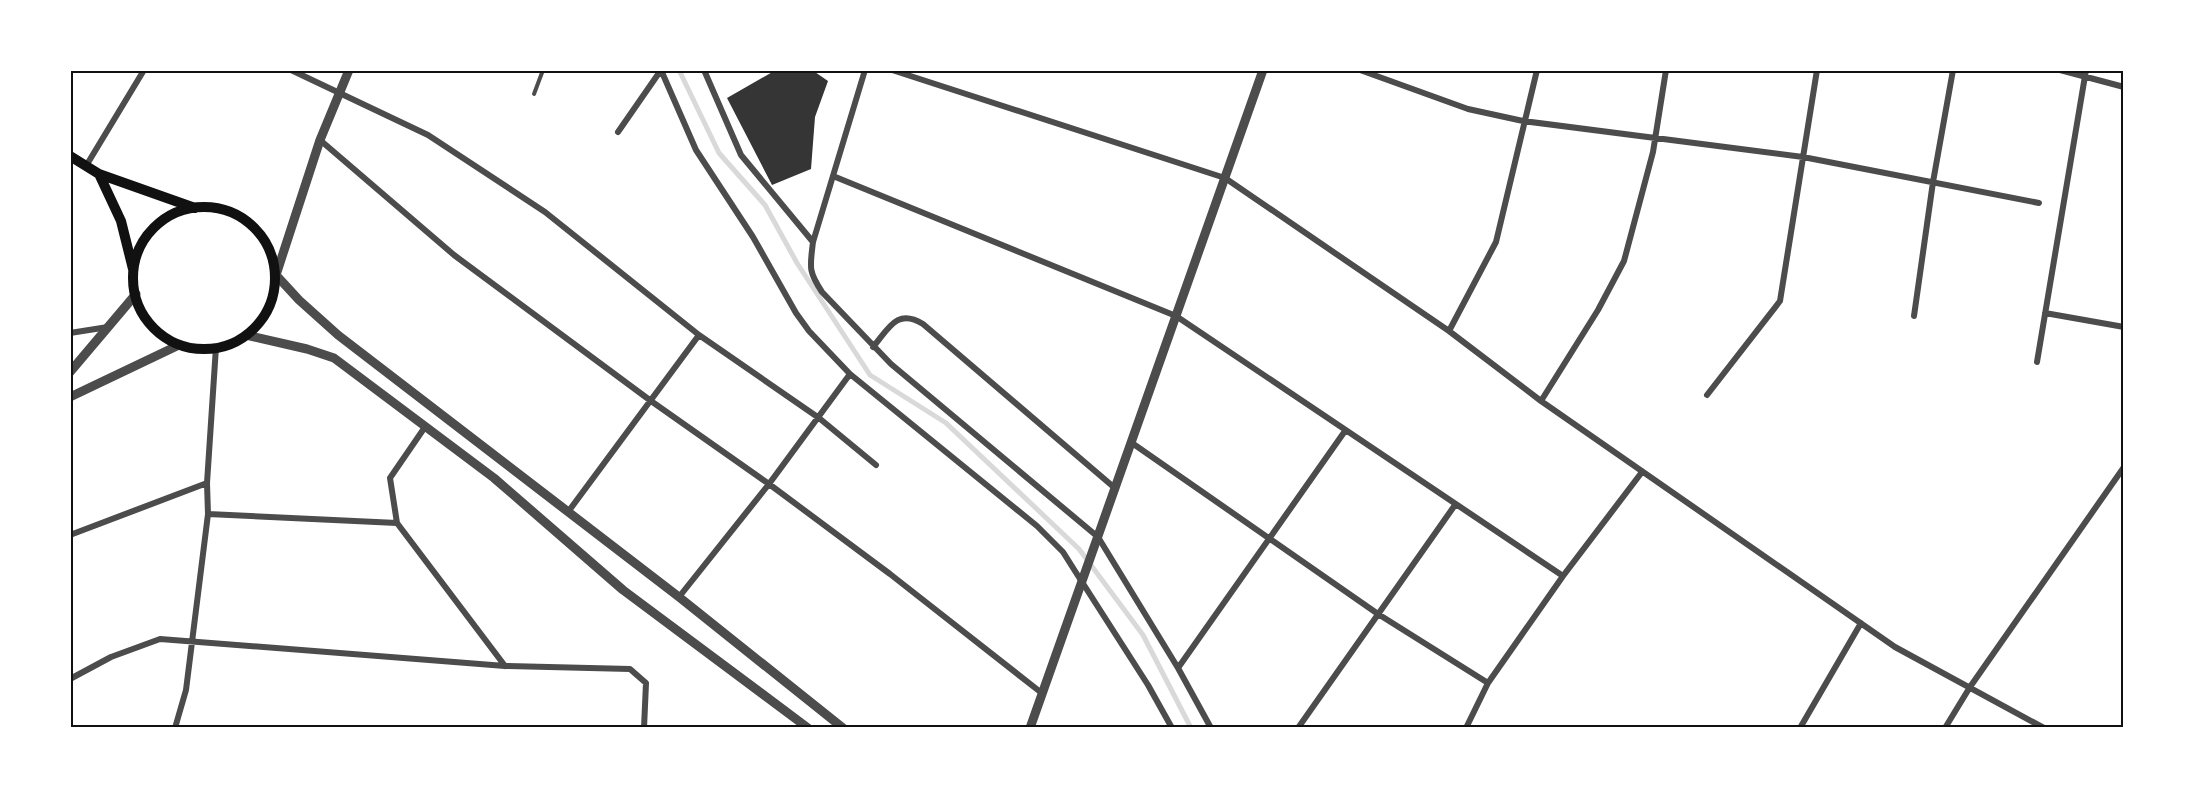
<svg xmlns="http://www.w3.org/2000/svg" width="2194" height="798" viewBox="0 0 2194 798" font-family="Bitter,serif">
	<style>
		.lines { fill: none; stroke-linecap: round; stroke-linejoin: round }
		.stream { stroke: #d9d9d9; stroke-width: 5 }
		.building { fill: #353535 }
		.service { stroke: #4c4c4c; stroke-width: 4 }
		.minor { stroke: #4c4c4c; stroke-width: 6 }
		.tertiary { stroke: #4c4c4c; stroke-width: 9 }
		.secondary { stroke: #111; stroke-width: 10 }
		.neatline { fill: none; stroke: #111; stroke-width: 2 }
	</style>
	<rect width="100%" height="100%" fill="#fff"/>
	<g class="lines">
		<path class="stream" d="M679,70L719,153L765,205L797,263L870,375L946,423L1079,549L1143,635L1191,728"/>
	</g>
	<path class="building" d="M776,70H812L828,81L815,117L811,169L772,185L727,98Z"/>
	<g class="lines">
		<path class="service" d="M534,94L543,70"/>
		<path class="minor" d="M291,70L428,135L545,212L699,335L819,418L876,465
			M661,70L696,150L753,237L796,313L809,331L850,374L1037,526L1063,552L1075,571L1148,685L1172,728
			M704,70L741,155L813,242
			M865,70L813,242C810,267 808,271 822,292L891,364L1098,537L1178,668
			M892,70L1225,178L1449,331L1541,401L1895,647L2044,728
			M1360,70L1468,109L1523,121L1803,157L2039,203
			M2060,70L2124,87
			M618,132L661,70
			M320,140L454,255L651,401L769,484L890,574L1043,694
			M86,166L144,70
			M833,176L1176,316L1563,576
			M2045,313L2124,327
			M1914,316L1933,182L1953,70
			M1449,331L1496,242L1537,70
			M70,333L108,327
			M873,347C889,328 897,308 923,324L1116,489
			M2037,362L2086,70
			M1707,395L1780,301L1817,70
			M1541,401L1598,310L1624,261L1653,152L1666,70
			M425,427L390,478L397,523L505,666
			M1132,443L1378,614L1488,683L1466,728
			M568,512L699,335
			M208,514L397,523
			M70,535L207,483
			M679,597L769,484L850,374
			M70,679L111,657L160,639L505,666L630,669L646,683L644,728
			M1488,683L1563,576L1642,472
			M175,728L186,690L208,514L207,483L216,347
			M1211,728L1178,668L1345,431
			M1298,728L1455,505
			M1800,728L1861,623
			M1945,728L1970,687L2124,467"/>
		<path class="tertiary" d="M349,70L320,140L276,275L299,300L338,335L679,597L843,728
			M246,335L307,349L334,358L494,478L623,590L808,728
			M70,372L136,294
			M70,397L179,345
			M1030,728L1263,70"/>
		<path class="secondary" d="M70,156L99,174L195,208
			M99,174L121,221L133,269
			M133 278a71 71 0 1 1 142 0a71 71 0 1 1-142 0Z"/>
	</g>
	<rect width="2194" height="798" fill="none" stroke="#ffffff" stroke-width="144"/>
	<rect x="72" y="72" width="2050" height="654" class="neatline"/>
</svg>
